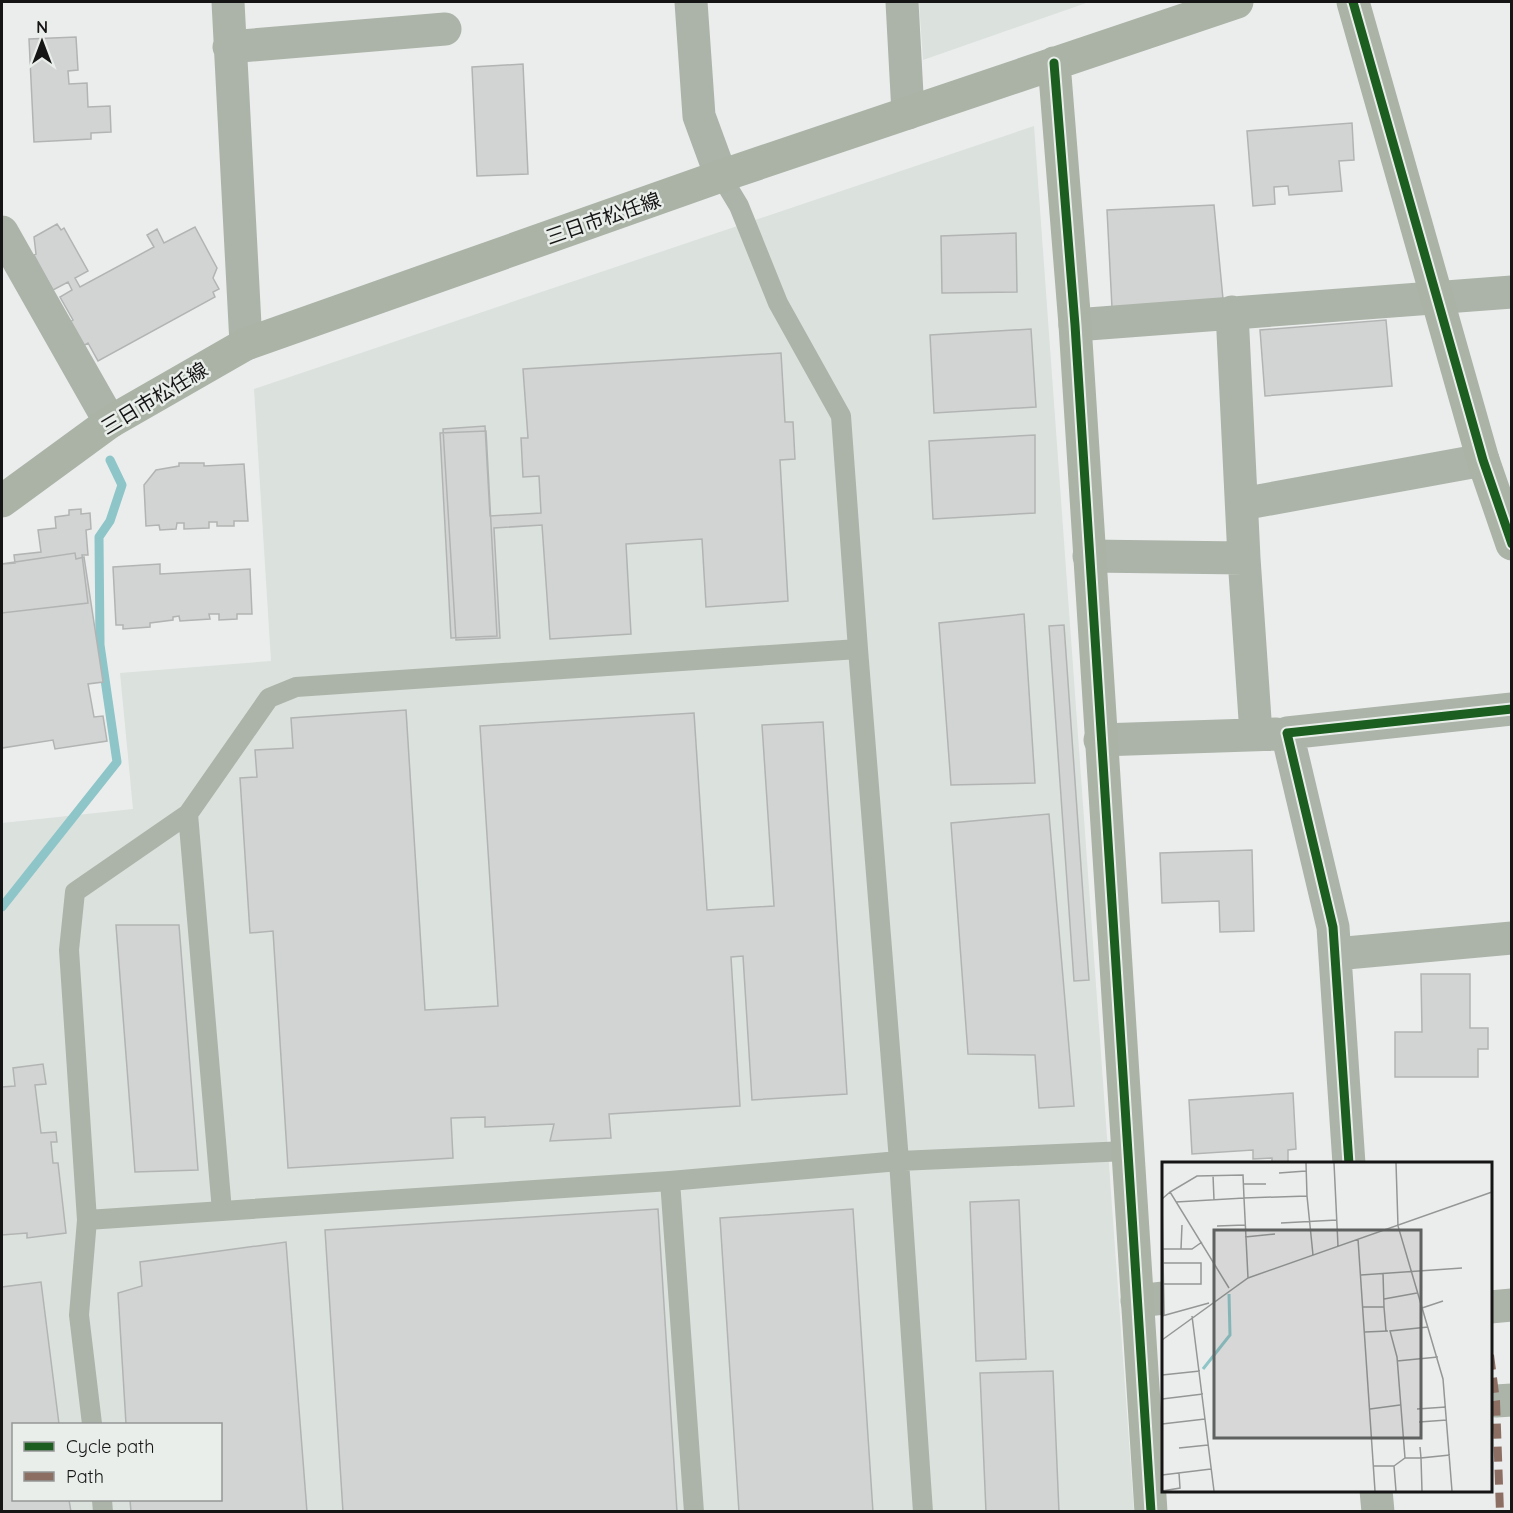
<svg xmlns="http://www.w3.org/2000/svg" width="1513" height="1513" viewBox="0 0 1513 1513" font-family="Quicksand,'Noto Sans JP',sans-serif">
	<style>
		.built { fill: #dbe1dd; fill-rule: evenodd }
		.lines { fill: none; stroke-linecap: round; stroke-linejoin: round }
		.stream { stroke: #8dc5c8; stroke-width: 9 }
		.building { fill: #d2d4d3; stroke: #b2b4b3; stroke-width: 1.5 }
		.lane { stroke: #acb4a9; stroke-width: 20 }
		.street { stroke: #acb4a9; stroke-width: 33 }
		.secondary { stroke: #aab3a6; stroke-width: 33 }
		.quiet { stroke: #8d6e63; stroke-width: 8; stroke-dasharray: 15 8; stroke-linecap: butt }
		.cycleway-casing { stroke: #eaeeeb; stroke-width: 13 }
		.cycleway { stroke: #1b5e20; stroke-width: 9 }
		.labels { text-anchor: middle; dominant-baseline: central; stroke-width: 5; stroke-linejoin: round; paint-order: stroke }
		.street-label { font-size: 20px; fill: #141514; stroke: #eaeeeb }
		.inset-river { fill: none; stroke: #8dc5c8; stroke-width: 3 }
		.inset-road { fill: none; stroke: #959796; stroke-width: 1.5 }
		.view { fill: #5f6160; fill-opacity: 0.15; stroke: #5f6160; stroke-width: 3 }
		.inset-edge { fill: none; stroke: #141514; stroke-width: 3 }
	</style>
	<rect width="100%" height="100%" fill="#ebedec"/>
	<path class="built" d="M919,2H1089L923,60Z
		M1034,126L1134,1511L2,1512V823L133,809L120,673L271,661L254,389ZM14,1424H220V1500H14Z"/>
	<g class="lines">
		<path class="stream" d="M2,907L117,762L100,645L99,537L110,521L122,485L110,460"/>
	</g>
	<path class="building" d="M76,37L78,70L68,71L69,84L87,83L88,107L110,106L111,132L91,133V139L34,142L29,39Z
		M523,64L528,174L477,176L472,67Z
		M1352,123L1354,160L1339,161L1342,191L1289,195L1288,186L1274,187L1275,204L1253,206L1247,131Z
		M1214,205L1223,299L1112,308L1107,210Z
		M57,224L61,230L64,228L88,271L75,278L80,287L154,247L147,235L157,229L164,243L195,227L217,268L213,278L219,289L213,292L215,297L98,361L88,343L83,346L70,322L73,320L60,297L72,290L68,282L53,290L34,255L36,254L34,237Z
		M1016,233L1017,292L942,293L941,236Z
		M1386,320L1392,386L1265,396L1260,330Z
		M1031,329L1036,407L934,413L930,335Z
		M781,353L785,422H793L795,459L780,460L788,601L706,607L702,539L626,544L631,634L550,639L542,525L494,528L500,638L456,640L443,429L485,426L490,516L541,513L539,476L523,477L521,438H528L523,369Z
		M486,431L497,636L451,638L440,433Z
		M1035,435V513L933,519L929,441Z
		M179,463H204V466L244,464L248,521H234V526H217V522H209V528L184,529V523H177L176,529L160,530L159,525L146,526L144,485L156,470L179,466Z
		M81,509V514L90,513L91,529L86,530L88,555H82L88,603L2,613V564L15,563L14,555L41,552L38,530L56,528L55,517L69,515V510Z
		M75,553L76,559L84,557L103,682L88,684L94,717L103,716L107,741L55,749L53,740L2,748V564Z
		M160,564V574L250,569L252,614H237V619L219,620V614H209L210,619L180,621L179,616L173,617V620L150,623V627L123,629V625H116L113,567Z
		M1024,614L1035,783L951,785L939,623Z
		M1064,625L1089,980L1074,981L1049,626Z
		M406,710L425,1010L498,1006L480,726L694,713L707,910L774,906L762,725L823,722L847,1094L752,1100L743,956L731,957L740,1106L609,1114L611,1138L550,1141L554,1124L485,1127V1117L451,1118L453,1158L288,1168L273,931L250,933L240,778L257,777L255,750L293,748L291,718Z
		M1049,814L1074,1106L1039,1108L1035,1055L968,1054L951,823Z
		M1252,850L1254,931L1220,932L1219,901L1162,903L1160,853Z
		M116,925H179L198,1170L135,1172Z
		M1421,974H1470V1028H1488V1049H1478V1077H1395V1032H1422Z
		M43,1064L46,1084L35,1085L41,1133L56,1132L57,1142H51L53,1163H58L66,1233L27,1238V1233L2,1235V1087L15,1086L13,1068Z
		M1293,1093L1296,1149L1288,1150V1162L1272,1163V1158L1253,1159V1150L1192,1154L1189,1100Z
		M1019,1200L1026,1359L976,1361L970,1202Z
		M658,1209L677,1512H343L325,1230Z
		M853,1209L873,1512H739L720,1218Z
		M286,1242L307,1512H131L130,1500H220V1424H126L118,1293L142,1286L140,1262Z
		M41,1282L59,1424H14V1500H69L71,1512H2V1287Z
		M1053,1371L1059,1512H986L980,1373Z"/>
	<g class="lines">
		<path class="lane" d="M721,176L739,206L778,303L841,416L858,649
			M188,814L222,1211
			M670,1181L694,1512
			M87,1220L69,950L75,892L188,814L269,698L296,687L858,649L899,1161L670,1181L87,1220L79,1315L92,1424
			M102,1500L103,1512
			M923,1512L899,1161L1127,1151"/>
		<path class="street" d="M228,2L246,344
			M691,2L699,116L721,176
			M902,2L908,113
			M229,47L445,29
			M2,232L110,422
			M1232,312L1244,558
			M1075,325L1512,292
			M1242,504L1483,460
			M1089,556L1244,558L1256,734
			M1100,740L1276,734
			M1335,954L1512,938
			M1349,1164L1333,927L1287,733L1512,709
			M1137,1301L1164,1298
			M1490,1307L1512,1305
			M1496,1401L1512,1400
			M1376,1490L1378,1512"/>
		<path class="secondary" d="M1353,2L1483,460L1512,544
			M1054,63L1075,325L1151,1512
			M2,501L110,422L246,344L721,176L1237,2"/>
		<path class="quiet" d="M1490,1355L1496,1401L1500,1512"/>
		<defs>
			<path id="cycleway" d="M1353,2L1483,460L1512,544
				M1054,63L1075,325L1151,1512
				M1349,1164L1333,927L1287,733L1512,709"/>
		</defs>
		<use href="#cycleway" class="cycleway-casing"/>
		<use href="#cycleway" class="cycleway"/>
	</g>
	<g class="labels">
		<g class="street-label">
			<text transform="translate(603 218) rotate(-19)">三日市松任線</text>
			<text transform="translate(154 398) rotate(-31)">三日市松任線</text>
		</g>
	</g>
	<g transform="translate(1162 1162)">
		<rect width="330" height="330" fill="#ebedec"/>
		<path class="inset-river" d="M41,207L68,173L67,132"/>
		<path class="inset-road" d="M172,1L176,84M234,1L236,64L281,217L290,329M117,11L144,9M51,13L52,38M81,22H104M145,34L151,93M14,40L82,36L86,116M119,61L175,58M55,64L83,63M83,75L113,72M196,77L213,329M1,87H30L40,80M19,87L20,63M1,101H39V122H1M221,111L222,145M199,113L300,106M67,126L8,30L35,14L81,13L82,36L145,34L144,1M222,137L255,131M201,145H222L224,169M260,146L281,139M2,153L0,37L8,30M0,154L47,141M30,154L52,329M203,170L226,169M0,178L86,116L330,30M235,199L276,195M0,213L38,209M0,237L41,232M208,247L238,243M255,247L284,245M257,260L285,258M0,262L43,257M17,286L46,283M243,296L235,195L228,169L266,165M212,304H232L234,329M232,304L243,296H259L258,285M0,313L49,307M0,329L18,326L17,311M260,329L259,296L288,293"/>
		<path class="view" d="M52,68H259V276H52Z"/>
		<rect width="330" height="330" class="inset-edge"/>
	</g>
	<rect width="1513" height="1513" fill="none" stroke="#141514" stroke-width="6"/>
	<rect x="12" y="1423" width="210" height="78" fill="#eaeeeb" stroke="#949795" stroke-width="1.5"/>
	<rect x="24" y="1442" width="30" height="9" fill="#1b5e20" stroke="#949795" stroke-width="1.5"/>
	<text x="66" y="1453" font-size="18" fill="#141514">Cycle path</text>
	<rect x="24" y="1472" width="30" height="9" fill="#8d6e63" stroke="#949795" stroke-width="1.5"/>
	<text x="66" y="1483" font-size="18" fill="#141514">Path</text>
	<g transform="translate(42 42)" stroke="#eaeeeb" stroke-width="4.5" paint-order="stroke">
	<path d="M0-4.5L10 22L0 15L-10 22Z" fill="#141514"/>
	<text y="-9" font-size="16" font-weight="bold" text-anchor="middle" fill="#141514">N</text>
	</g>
</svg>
